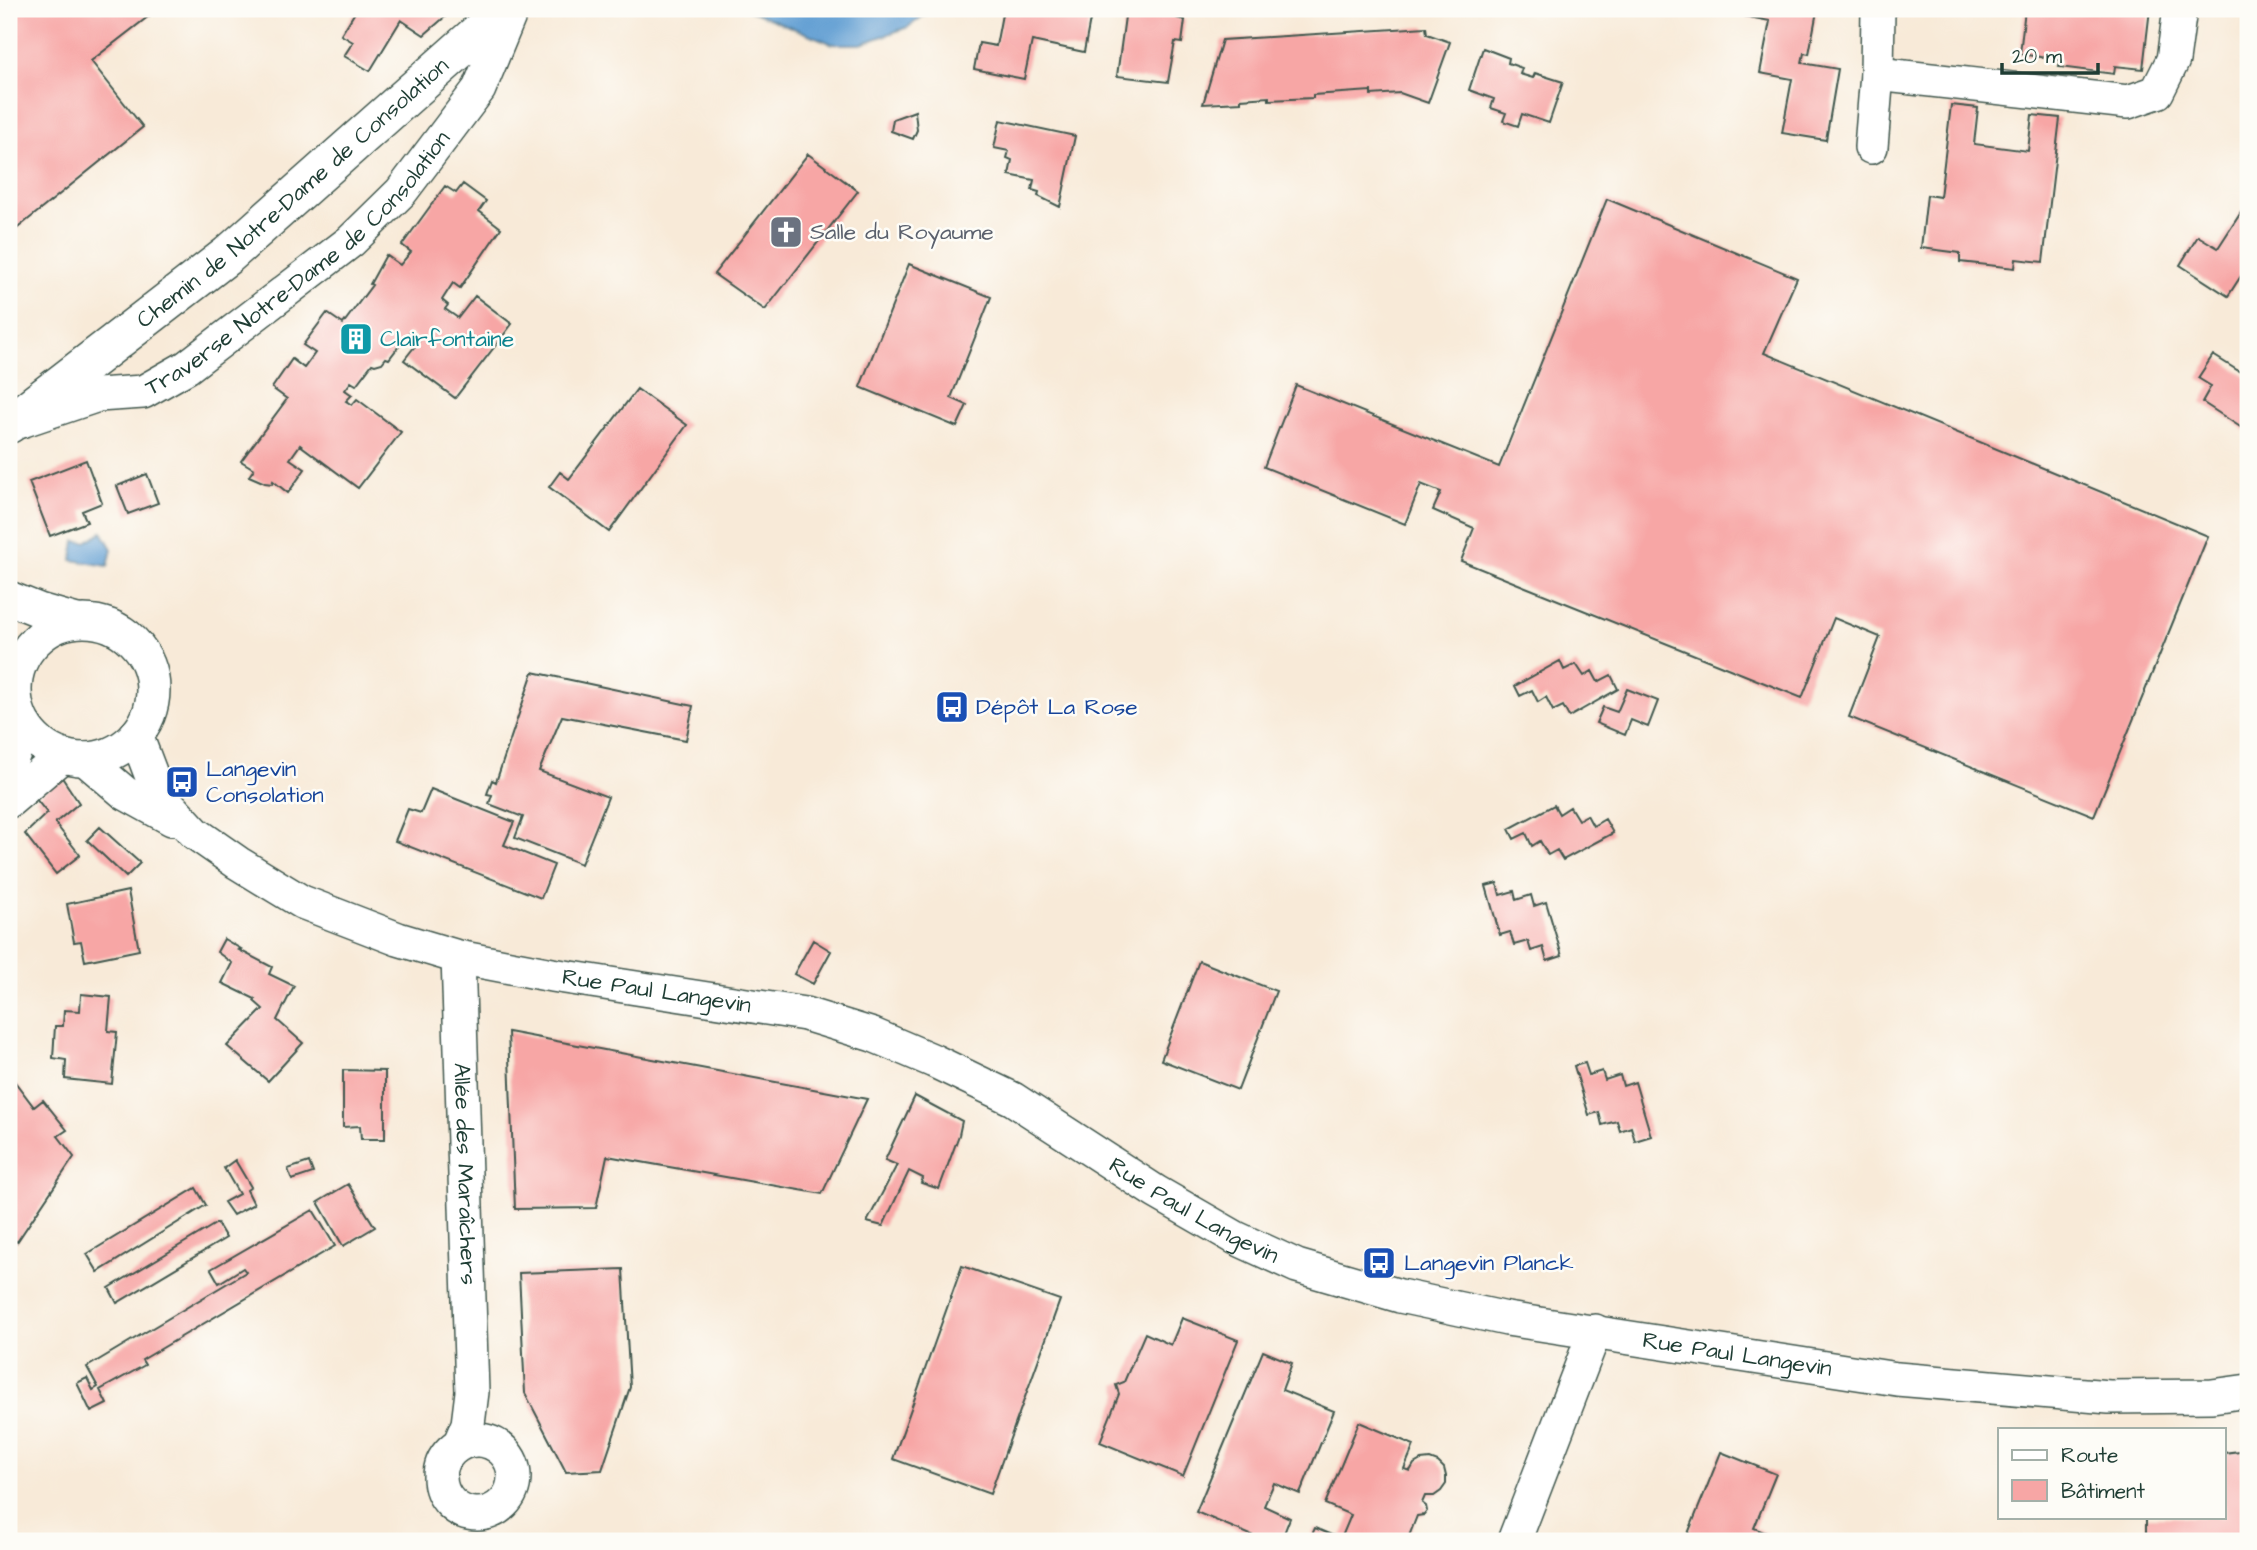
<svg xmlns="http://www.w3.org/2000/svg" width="2257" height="1550" viewBox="0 0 2257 1550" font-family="'Architects Daughter',sans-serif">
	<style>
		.water { fill: #629fd3; stroke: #406e84; stroke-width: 2 }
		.building { fill: #f7a6a5 }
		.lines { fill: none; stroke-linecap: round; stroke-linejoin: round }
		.street-casing { stroke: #40574d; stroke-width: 36 }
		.secondary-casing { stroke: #40574d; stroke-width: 41 }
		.street { stroke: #fff; stroke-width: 33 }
		.secondary { stroke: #fff; stroke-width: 38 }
		.labels { text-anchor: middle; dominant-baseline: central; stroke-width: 5; stroke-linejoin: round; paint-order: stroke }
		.street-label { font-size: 23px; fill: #1f3d34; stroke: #fdfcf7 }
		.worship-label { font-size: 23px; fill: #5b616d; stroke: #fdfcf7; text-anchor: start }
		.culture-label { font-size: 23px; fill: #0d838f; stroke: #fdfcf7; text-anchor: start }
		.transit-label { font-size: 23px; fill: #164399; stroke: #fdfcf7; text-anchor: start }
	</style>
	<rect width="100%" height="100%" fill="#fdfcf7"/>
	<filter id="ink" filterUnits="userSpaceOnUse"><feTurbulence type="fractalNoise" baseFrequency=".0143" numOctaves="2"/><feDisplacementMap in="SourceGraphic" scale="14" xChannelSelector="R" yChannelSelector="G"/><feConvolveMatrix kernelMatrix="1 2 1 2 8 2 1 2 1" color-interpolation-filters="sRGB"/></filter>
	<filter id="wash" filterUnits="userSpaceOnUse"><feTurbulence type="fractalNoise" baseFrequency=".00686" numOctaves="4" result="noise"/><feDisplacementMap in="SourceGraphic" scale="28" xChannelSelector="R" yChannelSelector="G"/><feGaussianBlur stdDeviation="1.57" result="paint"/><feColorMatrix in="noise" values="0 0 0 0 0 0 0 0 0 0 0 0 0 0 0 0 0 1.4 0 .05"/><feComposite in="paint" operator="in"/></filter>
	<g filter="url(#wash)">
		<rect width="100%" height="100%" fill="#f8ead8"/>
		<path class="water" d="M746,9H929L927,13L908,27L861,44H833Z
			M102,532L112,549L108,566L72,560L75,541L86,542Z"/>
		<g id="blocks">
			<path class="building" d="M9,9H158L91,61L143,127L9,235V174L14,169L9,162Z
				M357,9H388L397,14L400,9H454L424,35L401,20L370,71L344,56L353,42L341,35Z
				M1003,9H1092L1084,52L1032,41L1024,79L974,69L979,43L996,46Z
				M1126,9H1178L1177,18L1185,20L1182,43L1175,42L1168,82L1117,76Z
				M1739,9H1803L1817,11L1809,54L1804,53L1802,63L1838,69L1826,140L1782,133L1792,79L1760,73L1770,21L1738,15Z
				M2025,9H2150L2143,69L2115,66L2114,74L2059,67L2061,60L2020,54Z
				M1426,27L1427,34L1450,42L1428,103L1400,93L1371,95V91L1313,95V98L1269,100V97L1241,99V102L1203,104L1222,40Z
				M1483,48L1509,58L1508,63L1522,68L1520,74L1533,78L1535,73L1563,82L1549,123L1522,114L1518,126L1503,121L1506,113L1491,108L1494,99L1469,90Z
				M1951,105L1978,108L1974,144L2028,151L2032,115L2060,118L2043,262L2016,259L2015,268L1960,262V253L1921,248L1927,195L1940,197Z
				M915,111L917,130L913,139L891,131L893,119Z
				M1000,120L1075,136L1060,207L1038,196L1039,192L1032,190L1034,180L1009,175L1012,160L1007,158L1009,151L994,148Z
				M808,154L858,191L765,310L714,274Z
				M463,184L486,201L479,211L501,228L460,288L453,283L442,300L448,305L445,309L458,318L475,296L512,324L455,398L404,360L419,341L409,333L389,359L386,358L382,363L375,365L372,364L356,385L351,382L345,390L352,395L346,401L352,405L357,399L401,432L358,488L300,445L290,459L305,469L288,493L273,481L272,484L265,483L249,476L254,469L241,461L287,399L272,388L292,359L304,368L315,353L303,345L327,313L343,324L372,285L370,284L386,255L400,265L411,252L402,245L445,186L456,193Z
				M1607,199L1797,278L1764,353L2208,536L2094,816L1849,717L1880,637L1834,618L1802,698L1461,561L1474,528L1433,510L1441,492L1421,484L1405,524L1264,467L1296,385L1499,467Z
				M2242,211L2248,215V265L2228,296L2180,265L2198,236L2218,248Z
				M909,264L991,297L951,398L967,405L957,427L860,387Z
				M2213,355L2248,377V432L2202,402L2211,386L2198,378Z
				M637,389L687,425L609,532L549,487L560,472L569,479Z
				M86,460L102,503L82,511L87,522L50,536L29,482Z
				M147,474L158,503L128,514L117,486Z
				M1560,661L1564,670L1576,664L1584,676L1592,671L1598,682L1611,675L1618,689L1569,717L1563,706L1553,711L1546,697L1538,702L1532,690L1520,696L1515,686Z
				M533,672L693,706L686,740L562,716L539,771L608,797L581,864L515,838L523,817L489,804L492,795L487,794L492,780L496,782Z
				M1627,689L1658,701L1648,727L1631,720L1625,735L1596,723L1603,707L1617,712Z
				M61,776L79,803L55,823L80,855L56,874L25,834L47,813L36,799Z
				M431,789L514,822L504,845L554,865L541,898L395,841L408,809L421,813Z
				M1554,805L1559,814L1570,807L1578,820L1587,815L1593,826L1605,819L1613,833L1563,860L1557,850L1548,855L1540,841L1532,846L1526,833L1514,839L1509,829Z
				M100,827L140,863L126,877L87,840Z
				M1497,883L1500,895L1514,891L1516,900L1531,895L1534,906L1546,902L1562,956L1547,961L1543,947L1531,951L1528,941L1514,945L1510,932L1500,935L1486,886Z
				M128,891L139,950L85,961L81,941L74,942L67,904Z
				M224,939L241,949L239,950L272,967L269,974L294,986L277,1020L303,1043L268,1081L227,1046L263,1009L254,1001L255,999L222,983L232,963L217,952Z
				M813,940L831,951L813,984L794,974Z
				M1199,961L1276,991L1238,1090L1161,1060Z
				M81,994L111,997L108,1031L117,1032L112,1084L65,1079L66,1060L53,1058L55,1026H63L64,1010L80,1011Z
				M508,1032L867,1099L822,1194L607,1156L596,1208L515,1209Z
				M1585,1063L1589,1075L1602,1071L1605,1080L1620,1075L1623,1086L1635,1082L1651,1136L1635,1141L1631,1127L1620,1131L1617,1121L1602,1125L1599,1112L1589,1115L1574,1066Z
				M343,1070L385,1071V1139H361L360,1126L343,1127Z
				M9,1074L34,1107L43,1100L67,1130L58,1136L74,1157L17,1242L9,1236Z
				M915,1096L962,1121L959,1135L939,1189L921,1183L923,1178L909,1171L883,1226L867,1222L897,1165L885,1160Z
				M235,1160L251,1187L247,1190L254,1204L233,1215L224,1202L239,1194L224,1168Z
				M309,1162L313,1173L292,1180L288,1169Z
				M348,1184L375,1227L343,1246L318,1202Z
				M196,1188L206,1205L98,1272L87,1254Z
				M313,1210L335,1246L142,1360L145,1365L100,1390L107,1404L91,1412L77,1383L87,1378L93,1390L98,1387L87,1367L246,1272L243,1268L219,1283L211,1269Z
				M217,1223L226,1238L117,1303L109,1288Z
				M962,1266L1060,1300L990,1494L893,1459Z
				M623,1269L630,1387L602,1470L566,1472L525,1393L519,1273Z
				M1182,1318L1238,1340L1183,1476L1100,1442L1119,1394L1116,1385L1124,1382L1145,1333L1171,1345Z
				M1263,1351L1292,1363L1282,1390L1334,1411L1300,1494L1274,1483L1264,1506L1290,1518L1281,1541H1265L1196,1512Z
				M1359,1422L1414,1445L1404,1469L1410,1471L1414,1464L1421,1460L1430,1459L1438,1462L1444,1468L1446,1476V1484L1441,1491L1434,1496H1425L1422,1503L1426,1506L1427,1511L1424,1515L1417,1516L1407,1541H1309L1315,1528L1341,1539L1351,1515L1325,1504Z
				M2248,1450V1541H2164V1538H2146V1517H2224V1453Z
				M1721,1452L1776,1474L1754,1528L1786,1541H1685Z"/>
		</g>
	</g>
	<g filter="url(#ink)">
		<use href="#blocks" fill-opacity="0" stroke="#40574d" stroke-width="2"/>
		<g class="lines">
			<defs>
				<g id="street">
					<path d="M1877,74L2128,102L2157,92L2173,60L2180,9"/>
					<path d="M1871,147L1877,74L1878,9"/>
					<path id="s1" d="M21,421L98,395L143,392L187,367L351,241L401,192L479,89L512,9"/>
					<path d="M9,598L39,610L77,621"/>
					<circle cx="84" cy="690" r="69"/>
					<path id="s2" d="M136,735L158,793L195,833L238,863L302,902L398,939L458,957L552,975L805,1014L873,1035L934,1061L1013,1099L1156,1192L1236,1238L1297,1266L1400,1296L1507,1319L1897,1379L2109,1397L2212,1396L2248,1391"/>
					<path d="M85,759L125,793L172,819"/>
					<path d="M9,765L25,726"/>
					<path d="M9,801L62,756"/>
					<path id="s3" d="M458,957L472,1392L468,1424L460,1443"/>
					<circle cx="477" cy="1477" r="37"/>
					<path d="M1514,1541L1595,1331"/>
				</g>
				<g id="secondary">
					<path id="s4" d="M9,424L228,255L505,9"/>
				</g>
			</defs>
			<use href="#street" class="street-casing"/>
			<use href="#secondary" class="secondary-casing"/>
			<use href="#street" class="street"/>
			<use href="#secondary" class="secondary"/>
		</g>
	</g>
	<defs>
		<symbol id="church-square" viewBox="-11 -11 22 22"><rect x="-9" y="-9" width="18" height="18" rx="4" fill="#6b7280" stroke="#fdfcf7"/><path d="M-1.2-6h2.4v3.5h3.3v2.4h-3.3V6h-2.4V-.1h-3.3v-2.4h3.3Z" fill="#fff"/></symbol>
		<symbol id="building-square" viewBox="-11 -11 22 22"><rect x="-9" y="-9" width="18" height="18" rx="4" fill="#0f9aa8" stroke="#fdfcf7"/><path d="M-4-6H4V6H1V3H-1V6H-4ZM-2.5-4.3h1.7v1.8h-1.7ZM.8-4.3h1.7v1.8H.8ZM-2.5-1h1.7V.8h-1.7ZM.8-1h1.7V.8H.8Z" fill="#fff"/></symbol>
		<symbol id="bus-square" viewBox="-11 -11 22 22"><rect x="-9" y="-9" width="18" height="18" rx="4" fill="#1a4fb4" stroke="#fdfcf7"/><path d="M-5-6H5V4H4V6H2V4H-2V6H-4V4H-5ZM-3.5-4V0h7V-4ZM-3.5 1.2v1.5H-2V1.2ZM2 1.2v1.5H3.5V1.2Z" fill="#fff"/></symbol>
	</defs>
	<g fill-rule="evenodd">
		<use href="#church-square" x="767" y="213" width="38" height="38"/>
		<use href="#building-square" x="337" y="320" width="38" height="38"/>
		<use href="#bus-square" x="933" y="688" width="38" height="38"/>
		<use href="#bus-square" x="163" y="763" width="38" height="38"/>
		<use href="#bus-square" x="1360" y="1244" width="38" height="38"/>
	</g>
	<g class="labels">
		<g class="street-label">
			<text stroke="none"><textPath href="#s4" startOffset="366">Chemin de Notre-Dame de Consolation</textPath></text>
			<text stroke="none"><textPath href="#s1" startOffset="329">Traverse Notre-Dame de Consolation</textPath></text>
			<text stroke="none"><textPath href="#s2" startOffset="611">Rue Paul Langevin</textPath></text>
			<text stroke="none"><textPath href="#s3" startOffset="217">Allée des Maraîchers</textPath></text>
			<text stroke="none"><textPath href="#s2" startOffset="1199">Rue Paul Langevin</textPath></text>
			<text stroke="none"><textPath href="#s2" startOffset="1766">Rue Paul Langevin</textPath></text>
		</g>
		<g class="worship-label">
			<text x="810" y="232">Salle du Royaume</text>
		</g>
		<g class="culture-label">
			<text x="380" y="339">Clairfontaine</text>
		</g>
		<g class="transit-label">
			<text x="976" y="707">Dépôt La Rose</text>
			<text x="206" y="769">Langevin<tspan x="206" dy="26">Consolation</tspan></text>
			<text x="1404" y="1263">Langevin Planck</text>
		</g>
	</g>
	<rect width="2257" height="1550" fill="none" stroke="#fdfcf7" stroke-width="35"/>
	<rect x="1998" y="1428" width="228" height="91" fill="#fdfcf7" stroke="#a4b0a9" stroke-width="2"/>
	<rect x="2012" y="1450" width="35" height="10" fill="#ffffff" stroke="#a4b0a9" stroke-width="2"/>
	<text x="2061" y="1462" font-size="21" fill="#1f3d34">Route</text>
	<rect x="2012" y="1480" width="35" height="21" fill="#f7a6a5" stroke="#a4b0a9" stroke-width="2"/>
	<text x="2061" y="1498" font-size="21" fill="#1f3d34">Bâtiment</text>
	<path d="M2002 63v10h96v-10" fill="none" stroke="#1f3d34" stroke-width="3.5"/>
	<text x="2012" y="63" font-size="21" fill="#1f3d34" stroke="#fdfcf7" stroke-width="5" paint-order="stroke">20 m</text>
</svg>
